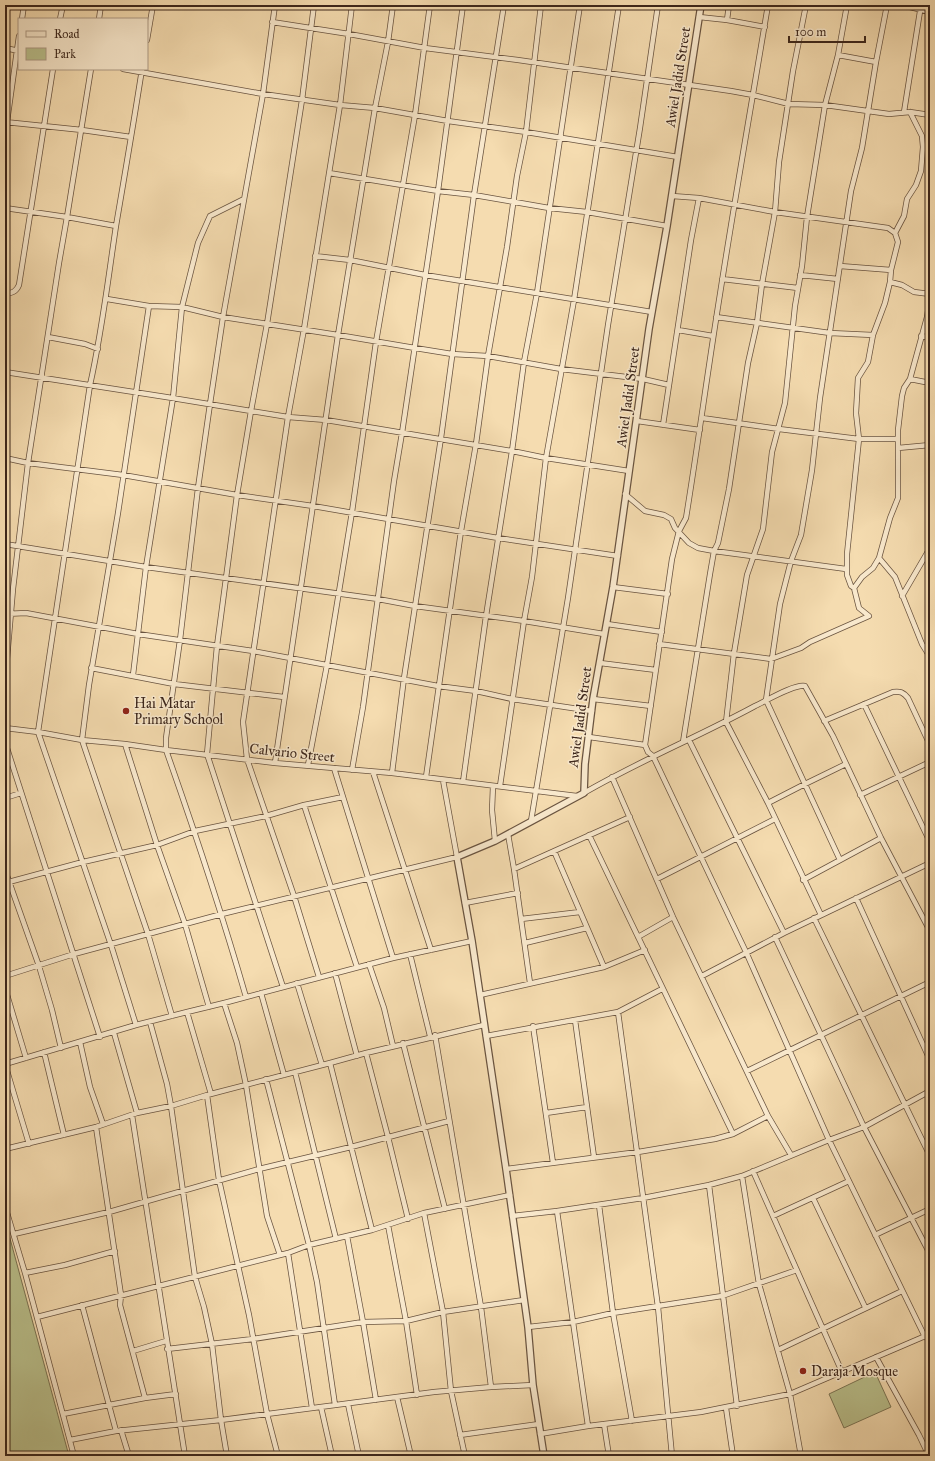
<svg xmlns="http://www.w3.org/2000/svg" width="935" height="1461" viewBox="0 0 935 1461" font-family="'IM FELL Great Primer',serif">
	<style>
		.green { fill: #bac18d; stroke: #7b7454 }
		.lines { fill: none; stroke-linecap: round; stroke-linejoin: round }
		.stream { stroke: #768070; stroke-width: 1.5 }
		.minor-casing { stroke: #6a5440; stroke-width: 6 }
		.tertiary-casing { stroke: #6a5440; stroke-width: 8 }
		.minor { stroke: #f8e8cc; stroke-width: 4.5 }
		.tertiary { stroke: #f8e8cc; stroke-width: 5.5 }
		.poi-dot { fill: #8f2418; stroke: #f8e8cc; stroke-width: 1.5 }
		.labels { text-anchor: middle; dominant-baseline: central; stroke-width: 3; stroke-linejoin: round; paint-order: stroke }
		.street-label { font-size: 14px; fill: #3c261b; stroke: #f8e8cc }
		.poi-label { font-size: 14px; fill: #3c261b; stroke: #f8e8cc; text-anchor: start }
	</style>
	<rect width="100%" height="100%" fill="#f5dcb0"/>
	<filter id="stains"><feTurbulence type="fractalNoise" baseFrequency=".005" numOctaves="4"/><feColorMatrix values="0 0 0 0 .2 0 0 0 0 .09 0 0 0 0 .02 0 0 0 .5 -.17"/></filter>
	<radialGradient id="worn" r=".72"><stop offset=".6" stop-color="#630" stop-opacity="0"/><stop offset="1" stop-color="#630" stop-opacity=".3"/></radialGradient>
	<path class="green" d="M5,1220L69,1456H5Z
		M875,1372L891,1407L844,1428L829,1394Z"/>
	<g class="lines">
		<path class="stream" d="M5,1446L11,1456"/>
		<defs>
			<path id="minor" d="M768,5C752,101 735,198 720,294C708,369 698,444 686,518L679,531L672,559L645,745L648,752L653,756L746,952L829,1140L925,1337
				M902,5L930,12
				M699,17L727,20L765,27
				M22,19L24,5
				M60,19L63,5
				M99,19L101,5
				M727,20L729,5
				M272,22L349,34L425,48L518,60L731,91L753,95L789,104L825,105L889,114L910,112L930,115
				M147,40L153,5
				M5,48L19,51
				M838,55L876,62
				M91,69L67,217L116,226
				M123,69L263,94L340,105L375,108L448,121L526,132L678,157
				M904,112L921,5
				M5,122L82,130L131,137
				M5,136L19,36
				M329,173L438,191L474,195L549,208L587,212L667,226
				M672,196L699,198L775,212L888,228L895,233L898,242L891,270L890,282L902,285L914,292L930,294
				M5,208L67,217L59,263L28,463L13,589L5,682
				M895,233L904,216L907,199L916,185L921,171L923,147L922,136L910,112
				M315,256L350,260L425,275L652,312
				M840,266L891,270
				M800,275L838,279
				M722,279L798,288
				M5,294C12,293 16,292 19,285L53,69
				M107,299L149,306L182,307L223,317L338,335L415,348L452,354L488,356L561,369L643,379L669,385
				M149,306L118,513L89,685L82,740L148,934L172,1016
				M716,317L830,333L873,335
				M678,330L713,336
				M921,336L930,338
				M48,337L85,344L98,349
				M5,372L166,397L251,411L288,417L326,420L512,451L546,458L629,471
				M910,379L927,317L930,299
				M702,418L779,429L859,439H898
				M637,421L700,430
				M663,425L691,240L699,198
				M898,448L930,445
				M5,458L28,463L123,475L237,495L313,506L498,538L618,556
				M625,494L645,511L664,515L671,519L675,528L689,543L698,548L714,551L846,569
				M5,544L146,567L378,599L415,606L524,621L604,634
				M879,558L895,577L922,644L930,657
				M613,587L668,594
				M854,588L851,586L847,575V554L859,439L856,413L858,378L868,362L873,335L885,303L890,282
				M902,596L930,548
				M5,614L26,613L138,634L253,651L438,686L476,691L512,699L592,711
				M607,624L662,632
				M659,644L771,659L801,648L810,642L869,616L859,608L854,588L862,577L873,568L879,558L890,518L898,498V430L902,396L904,388L910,379L930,383
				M600,663L656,670
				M91,668L174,684L284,697
				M133,675L146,567L173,398L182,307L198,243L210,216L244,199
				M593,699L651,706
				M864,704L930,842
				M824,721L893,692C900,691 903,692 908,698L930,745
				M5,728L38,732L82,740L125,744L166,750L275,763L392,773L577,796
				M589,737L645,745
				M689,740L784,933
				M5,742L100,1037
				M683,742L710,574L714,551L718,543L729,489L748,363L757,323L762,284L775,212L779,162L793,71L806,5
				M125,744L157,845L185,924L209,1007
				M275,763L338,335L375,108L388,42L393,5
				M308,765L327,665L352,512L376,342L415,115L430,5
				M334,768L393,958
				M352,770L363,707L394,481L402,433L438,191L463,5
				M373,772L431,950
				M392,773L404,678L441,438L474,195L504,5
				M426,777L461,531L476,444L488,356L507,247L517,176L526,132L541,5
				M612,777L673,917L768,1116L791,1155
				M463,782L486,616L512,451L524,362L537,293L580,5
				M493,786L492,810L495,841
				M500,786L524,621L532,577L546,458L574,300L619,5
				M584,793C639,761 698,737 755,706C766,701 794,684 805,686L833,736L881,838L930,931
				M860,795L930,762
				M5,798L21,793
				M768,803L805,784L846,764
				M304,805L357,967
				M531,821L568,598L608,325L640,128L658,5
				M508,834L514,869L530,983
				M589,835L733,1134
				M554,851L604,967
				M840,860L766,700L780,604L791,561L801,535L812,470L820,398L851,191L862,148L876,62L887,5
				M514,869L630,817
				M5,870L39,966L52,1010L61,1048
				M657,879L775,819
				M803,880L881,838
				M5,883L83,862L157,845L195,831L266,816L304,805L343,797
				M856,898L930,1060
				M465,903L518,893
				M821,915L768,803L726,722L734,653L747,575L763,529L772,452L785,403L795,306L802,266L807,217L825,105L838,55L847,5
				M814,918L930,1156
				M521,919L580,912
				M638,937L673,917
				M525,943L587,928
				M410,954L430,1036
				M369,964L384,1008L393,1046
				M335,973L357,1056
				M5,976L74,954L222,914L457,857L443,780
				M702,976L784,933L930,863
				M319,977L294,896L247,759L243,722L288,417L304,329L340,105L352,5
				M930,982L821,1035L864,1127L930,1254
				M297,983L322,1065
				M283,987L207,754L217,646L237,495L251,411L267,324L302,100L314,5
				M5,988L26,1058
				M261,993L284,1075
				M480,995L604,967L645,950
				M246,997C222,914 195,832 166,750V738L180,640L198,488L210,404L223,317L263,94L275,5
				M224,1003L237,1043L246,1085L267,1216L280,1255
				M187,1012L211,1094
				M618,1012L658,1307L672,1456
				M575,1020L594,1157
				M150,1022L167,1084L171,1106L195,1277L204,1307L212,1344L221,1420L227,1456
				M136,1025L111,945L38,732L90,385C102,332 108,279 116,226C125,173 134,121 142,69
				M533,1026L553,1163
				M114,1033L137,1113
				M435,1035L481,1307L491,1387
				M486,1036L618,1012L662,989
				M80,1042L90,1087L103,1124
				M403,1043L445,1209
				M44,1052L64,1135
				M366,1053L388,1137L408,1219
				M330,1063L372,1230
				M5,1064L136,1025L187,1012L224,1003L393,958L472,941
				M5,1064L29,1144
				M747,1071L821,1035L775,937
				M295,1072L336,1239
				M266,1079L309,1245L317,1282L335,1405
				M207,1095L219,1180L249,1315L267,1414L278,1456
				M546,1113L587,1107
				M132,1115L185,1456
				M96,1127L121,1295L120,1305L145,1398
				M5,1149L96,1127L137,1113L171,1106L207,1095L330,1063L366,1053L484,1025
				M506,1169L638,1152L715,1139L733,1134L768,1116
				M753,1171L842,1372
				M742,1176L759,1284L790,1394L801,1456
				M709,1185L737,1406
				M813,1198L865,1307
				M599,1205L613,1313L632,1421
				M5,1206L25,1273L74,1456
				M557,1211L588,1426
				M424,1213L443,1312L451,1391L465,1456
				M512,1216L557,1211L643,1198L709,1185L742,1176L829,1140L864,1127L930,1091
				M773,1216L849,1181
				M388,1225L406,1321L417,1395
				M14,1234L109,1212L259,1169L351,1147L449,1121
				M875,1235L930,1209
				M288,1253L312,1408
				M25,1273L65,1265L115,1251
				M82,1305L116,1431
				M37,1317L288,1253L309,1245L372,1230L424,1213L510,1195
				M528,1327L573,1322L613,1313L722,1296L797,1270
				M167,1349L253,1339L363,1322L347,1236
				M778,1350L902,1291
				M133,1351L166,1341
				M876,1357L919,1435L929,1456
				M397,1397L411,1456
				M376,1400L363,1322L406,1321L443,1312L524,1300
				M348,1404L359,1456
				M321,1407L332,1456
				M726,1408L733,1456
				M63,1414L145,1398L176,1394
				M604,1424L609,1456
				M121,1430L129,1456
				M540,1434L588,1426L701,1412L790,1394L930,1334
				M460,1435L539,1424
				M70,1440L116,1431L221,1420L434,1392L491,1387L533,1385"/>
			<path id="tertiary" d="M544,1456L533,1385L528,1327L506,1169L472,941L457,857L495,841L584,793L585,764L593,699L613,587L649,329L667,226L701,5"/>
		</defs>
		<use href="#minor" class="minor-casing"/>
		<use href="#tertiary" class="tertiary-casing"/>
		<use href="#minor" class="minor"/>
		<use href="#tertiary" class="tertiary"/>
	</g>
	<g class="poi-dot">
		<circle cx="126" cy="711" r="4"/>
		<circle cx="803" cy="1371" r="4"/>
	</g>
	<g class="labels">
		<g class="street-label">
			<text transform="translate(678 77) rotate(-81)">Awiel Jadid Street</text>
			<text transform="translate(628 397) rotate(-82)">Awiel Jadid Street</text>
			<text transform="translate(580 717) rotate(-82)">Awiel Jadid Street</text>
			<text transform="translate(292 753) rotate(6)">Calvario Street</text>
		</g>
		<g class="poi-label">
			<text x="134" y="703">Hai Matar<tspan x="134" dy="16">Primary School</tspan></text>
			<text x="811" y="1371">Daraja Mosque</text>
		</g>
	</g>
	<rect width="935" height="1461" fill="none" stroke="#f5dcb0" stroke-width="20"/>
	<rect x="6" y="6" width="923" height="1449" fill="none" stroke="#3c261b" stroke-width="2"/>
	<rect x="10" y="10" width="915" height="1441" fill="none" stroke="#3c261b"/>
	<rect x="18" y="18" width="130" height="52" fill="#f8e8cc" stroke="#ad9a85"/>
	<rect x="26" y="31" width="20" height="6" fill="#f8e8cc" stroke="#ad9a85"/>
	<text x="54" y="38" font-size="12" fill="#3c261b">Road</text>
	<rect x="26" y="48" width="20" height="12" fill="#bac18d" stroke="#ad9a85"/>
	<text x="54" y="58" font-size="12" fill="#3c261b">Park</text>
	<path d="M789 36v6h76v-6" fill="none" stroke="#3c261b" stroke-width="2"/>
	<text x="795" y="36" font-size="12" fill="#3c261b" stroke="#f8e8cc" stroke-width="3" paint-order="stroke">100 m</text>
	<rect width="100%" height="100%" filter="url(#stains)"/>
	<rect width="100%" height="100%" fill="url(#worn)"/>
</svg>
